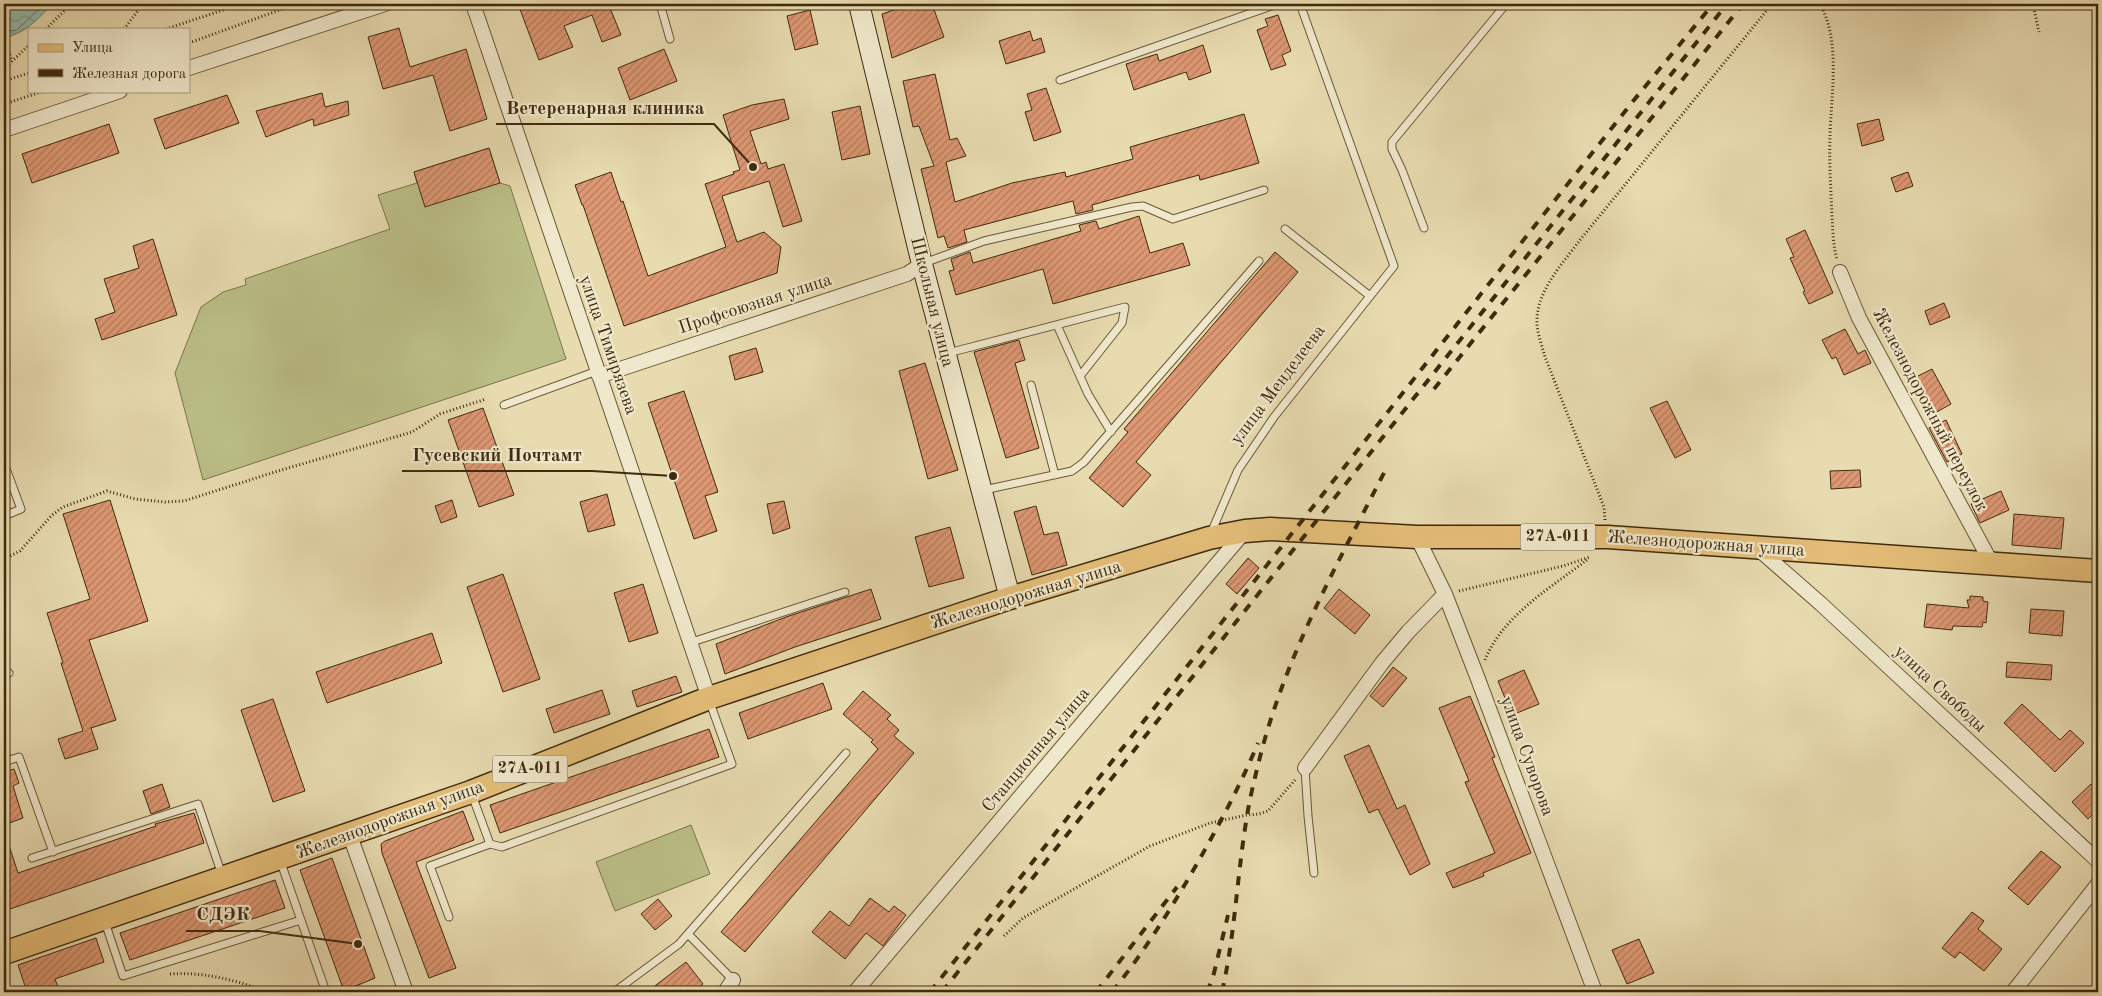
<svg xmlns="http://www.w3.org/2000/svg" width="2102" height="996" viewBox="0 0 2102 996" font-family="'Old Standard TT',serif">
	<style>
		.grass { fill: #bbbe87; stroke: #7d744a }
		.water { fill: url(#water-waves); stroke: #74816e }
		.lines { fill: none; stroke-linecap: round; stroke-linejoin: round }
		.shore { stroke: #6b725e; stroke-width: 1 }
		.building { fill: url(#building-hatch); stroke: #3f2a0d }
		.service-casing { stroke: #695636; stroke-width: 9 }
		.minor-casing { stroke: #695636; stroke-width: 16 }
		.secondary-casing { stroke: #3f2a0d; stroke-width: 22 }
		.primary-casing { stroke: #3f2a0d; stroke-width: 25 }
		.path { stroke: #3f2a0d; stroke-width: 3; stroke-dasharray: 1 2.5; stroke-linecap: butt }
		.service { stroke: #f0e8cc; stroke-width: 7 }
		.minor { stroke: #f0e8cc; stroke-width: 14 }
		.secondary { stroke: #f0e8cc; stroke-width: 20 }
		.primary { stroke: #e4be78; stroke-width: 22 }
		.rail { stroke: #3f2a0d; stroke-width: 4; stroke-dasharray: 9 9; stroke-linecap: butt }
		.labels { text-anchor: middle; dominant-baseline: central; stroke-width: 4.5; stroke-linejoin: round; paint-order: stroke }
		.shield { fill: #f0e8cc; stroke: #746346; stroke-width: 1 }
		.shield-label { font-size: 16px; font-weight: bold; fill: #3f2a0d }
		.street-label { font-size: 18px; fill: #3f2a0d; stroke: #f0e8cc }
		.leader { fill: none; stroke: #3f2a0d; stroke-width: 2 }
		.callout-dot { fill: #3f2a0d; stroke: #f0e8cc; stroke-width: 2 }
		.callout-label { font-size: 19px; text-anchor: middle; font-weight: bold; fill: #3f2a0d; stroke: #f0e8cc; stroke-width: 4.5; stroke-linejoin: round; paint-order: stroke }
	</style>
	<defs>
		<pattern id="water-waves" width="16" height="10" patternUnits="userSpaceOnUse" patternTransform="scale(1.25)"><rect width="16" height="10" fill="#97bbaf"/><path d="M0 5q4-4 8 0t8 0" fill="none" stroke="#7d988d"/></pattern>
		<pattern id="building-hatch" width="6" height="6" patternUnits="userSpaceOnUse" patternTransform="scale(1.25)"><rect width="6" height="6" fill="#de9873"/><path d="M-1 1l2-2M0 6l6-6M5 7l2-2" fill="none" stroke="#b57c5d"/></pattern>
	</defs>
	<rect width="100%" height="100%" fill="#e8dbb0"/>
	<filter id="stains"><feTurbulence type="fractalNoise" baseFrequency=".004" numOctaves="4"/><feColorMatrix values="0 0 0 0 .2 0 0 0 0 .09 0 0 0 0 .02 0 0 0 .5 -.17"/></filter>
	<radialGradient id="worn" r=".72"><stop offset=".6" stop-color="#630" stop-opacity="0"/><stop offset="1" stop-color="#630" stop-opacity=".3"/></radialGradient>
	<path class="grass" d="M489,148L500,183L510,186L566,359L203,480L175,373L201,307L223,292L246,285L245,279L390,229L378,195L417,183L414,172Z
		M691,825L710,874L615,911L596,862Z"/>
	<path class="water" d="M4,4H51C39,20 23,34 4,38Z"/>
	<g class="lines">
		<path class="shore" d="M4,32L17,30L44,4"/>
	</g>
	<path class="building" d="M518,4H619L610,8L621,35L602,42L592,15L564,26L573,47L539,60Z
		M912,4H932L944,37L892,58L882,14Z
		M810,10L818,44L795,50L787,16Z
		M1278,15L1291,51L1282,55L1286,65L1271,70L1257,30L1268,26L1265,19Z
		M399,28L410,67L466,49L487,119L450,131L433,75L383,89L368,37Z
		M1030,31L1033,41L1041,38L1045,52L1006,64L999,41Z
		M1203,45L1211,72L1189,80L1186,72L1134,90L1126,64L1157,54L1159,61Z
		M664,49L677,81L630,100L618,68Z
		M935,74L950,140L957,138L966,156L946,162L955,202L1012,183L1065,172L1066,177L1133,159L1130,147L1244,114L1259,163L1200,180L1199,175L1092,205L1093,210L1076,214L1073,201L964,230L967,242L948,248L944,236L938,238L921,169L934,166L919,126L913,127L903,81Z
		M1046,88L1061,132L1034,141L1025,112L1032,110L1027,94Z
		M322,93L325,107L348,101L349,115L314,126L313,119L266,137L256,111Z
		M227,95L239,123L165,149L154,119Z
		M784,99L789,119L750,131L761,164L766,162L768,169L784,164L802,221L783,227L769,181L722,196L737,242L764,232L781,247L777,273L624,326L583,205H582L575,185L611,172L621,202L623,201L648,276L726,247L705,184L734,174L733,172L740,170L723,115L752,105Z
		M860,106L870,154L842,160L832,112Z
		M1879,119L1884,140L1862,146L1857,124Z
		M109,124L119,153L32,183L22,154Z
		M489,148L500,183L425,207L414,172Z
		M1908,172L1913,186L1896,192L1891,178Z
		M1139,216L1150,253L1183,243L1190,265L1053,304L1043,269L956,295L949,271L954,270L951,259L970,252L973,263L1081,231L1079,225L1096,221L1099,229Z
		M1805,230L1833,293L1809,304L1803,292L1805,291L1790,258L1794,257L1786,239Z
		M153,239L177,315L102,340L95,319L115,312L104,279L139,268L133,246Z
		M1275,252L1298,272L1136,462L1151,475L1123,507L1089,478L1128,432L1124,429Z
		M1944,303L1950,317L1930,325L1925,311Z
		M1845,329L1858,354L1865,350L1871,363L1844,375L1836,357L1832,359L1822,340Z
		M1019,340L1025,360L1015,363L1039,448L1006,458L974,352Z
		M756,348L763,372L735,380L729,356Z
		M925,363L958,470L928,479L899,371Z
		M1932,369L1951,404L1933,414L1914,378Z
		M684,391L718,492L705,496L717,531L694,539L648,403Z
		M1667,401L1691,450L1675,458L1650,408Z
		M483,408L514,495L479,507L448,420Z
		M1946,420L1962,454L1947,462L1929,428Z
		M1860,470L1861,487L1831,489L1830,471Z
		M2001,491L2009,510L1980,523L1971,504Z
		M607,494L615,525L588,532L580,502Z
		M110,500L148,621L89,640L116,720L91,728L98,749L65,759L58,739L83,731L61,663H63L47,613L90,599L63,514Z
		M452,500L457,517L441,523L435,506Z
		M784,501L790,528L773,534L767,504Z
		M1036,506L1044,535L1058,532L1067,565L1032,575L1014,512Z
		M2014,514L2064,518L2061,549L2012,545Z
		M950,527L964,578L929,587L915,537Z
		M1248,558L1259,568L1237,594L1226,584Z
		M503,574L540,679L503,692L467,587Z
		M643,584L658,633L629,642L614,593Z
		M871,589L881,619L795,647L725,674L716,644L786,617Z
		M1339,589L1370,615L1355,634L1324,608Z
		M1970,596L1983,597V601L1988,602L1986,623L1983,622L1982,627L1953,626L1952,630L1924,627L1927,604L1969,608L1967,600H1970Z
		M2031,609L2064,611L2062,636L2029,633Z
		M432,633L442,663L327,703L316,672Z
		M2007,662L2052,665L2051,680L2006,677Z
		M1393,667L1407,678L1383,707L1370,696Z
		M1524,670L1539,704L1512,715L1498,681Z
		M676,676L682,692L637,707L632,691Z
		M823,683L832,709L748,739L739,713Z
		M602,690L610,714L554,733L546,709Z
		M863,691L891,715L887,719L899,730L894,736L914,753L745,952L721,932L878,749L871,742L873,740L843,714Z
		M1470,696L1495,757L1492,758L1531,853L1483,873L1484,876L1453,888L1446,873L1495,853L1465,782L1469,781L1439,708Z
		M273,699L305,791L273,802L241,710Z
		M2022,704L2060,740L2070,730L2084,743L2055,772L2004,723Z
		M709,729L719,757L500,833L490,805Z
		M1369,745L1397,809L1405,805L1430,864L1410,875L1378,809L1369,813L1344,756Z
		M4,767H7L8,771L14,769L19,783L13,786L23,818L4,825Z
		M162,784L170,807L151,814L143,791Z
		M2091,784L2098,791V809L2088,819L2072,802Z
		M463,811L474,840L416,862L456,968L429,978L382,853L381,844L385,841Z
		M194,813L204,843L4,911V836H6L18,873L156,826L155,824Z
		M2041,851L2061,867L2028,905L2008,888Z
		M332,858L375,978L344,991L300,870Z
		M275,880L285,908L130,960L120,933Z
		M870,898L889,912L894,906L906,915L883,946L866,933L845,959L812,932L830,911L849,926Z
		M658,899L672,916L655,930L641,914Z
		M1972,912L1984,921L1978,929L2002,949L1984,971L1960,952L1955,958L1942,948Z
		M96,938L104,962L55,979L60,992H27L18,965Z
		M1639,939L1654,973L1627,984L1612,950Z
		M686,962L703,984L693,992H647Z"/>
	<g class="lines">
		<defs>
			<path id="service" d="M660,4L670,39
				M1060,80L1277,4
				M1424,228L1402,170L1392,149V142L1506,4
				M1285,229L1370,296
				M924,263L984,241L1132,207L1143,206L1173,219L1264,190
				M1057,325L1088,394L1111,432
				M948,353L1125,307L1122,323L1080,376
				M1031,385L1055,475
				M504,405L597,371
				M4,463L21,509L4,516
				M984,490L1072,471L1084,462L1259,261
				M1211,533L1238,470L1274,417L1394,266L1300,4
				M689,643L845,592
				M4,675L9,673
				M4,749L8,761
				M4,762L19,757L53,852
				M1305,768L1308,816L1314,873
				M472,795L490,844L502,847L732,764L709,700
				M32,858L198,804L222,875
				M280,860L326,992
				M449,917L430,866L490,844
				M105,922L123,976L301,920
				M688,934L733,980
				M614,992L679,944L846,753"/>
			<path id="minor" d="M473,4L709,698
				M189,68L385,4
				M4,130L120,91
				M1840,272L1859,318L1992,564
				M599,376L907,274L922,264
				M1417,537L1445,594L1478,679L1595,992
				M1756,547L1821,604L2098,861
				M1305,768L1382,663L1408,632L1445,594
				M349,833L406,992
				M725,992L733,980
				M855,992L1245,531
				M2013,992L2098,884"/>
			<path id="secondary" d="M859,4L922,264L1010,598"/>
			<path id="primary" d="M4,953L471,792L709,698L1010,598L1209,538L1245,531L1270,529L1417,537H1608L2098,571"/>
		</defs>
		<use href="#service" class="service-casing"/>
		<use href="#minor" class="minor-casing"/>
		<use href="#secondary" class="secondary-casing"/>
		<use href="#primary" class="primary-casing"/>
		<path class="path" d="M1820,4C1841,41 1831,95 1830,136C1829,163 1831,190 1832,217C1833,231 1833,246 1837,259
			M2033,4L2039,32
			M46,29L71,4
			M124,29L143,4
			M166,29L241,4
			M4,38L12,61
			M189,43L285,8L292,4
			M4,69L29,45
			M4,81L29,73
			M4,104L44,91
			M1605,520L1604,507L1545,357C1542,345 1536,331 1537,319C1538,289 1564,262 1580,240L1772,4
			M4,559L20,551L52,515L63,507L107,491L135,499L165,502L184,501L278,471L412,432L440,414L486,399
			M1459,591L1563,566L1590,557
			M1485,660C1503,615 1552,587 1588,559
			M1004,936L1023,918L1150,846L1210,823L1247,815L1259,814L1268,811L1295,780
			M170,974C200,972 228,978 256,988"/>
		<use href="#service" class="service"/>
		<use href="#minor" class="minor"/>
		<use href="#secondary" class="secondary"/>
		<use href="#primary" class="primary"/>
		<path class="rail" d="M1434,389L1743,4
			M930,992L1634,100L1713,4
			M942,992L1727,4
			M1096,992L1177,887
			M1112,992C1145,951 1172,907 1198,862C1220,823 1241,784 1258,743
			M1207,992L1213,977L1228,915
			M1222,992C1235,935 1237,875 1247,816C1250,797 1255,777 1260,757C1286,654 1339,561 1387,467"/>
	</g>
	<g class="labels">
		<g class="shield">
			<rect x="1520.5" y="523.5" width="75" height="27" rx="4"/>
			<rect x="492.5" y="755.5" width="75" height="27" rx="4"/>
		</g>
		<g class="shield-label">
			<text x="1558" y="537">27А-011</text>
			<text x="530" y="769">27А-011</text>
		</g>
		<g class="street-label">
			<text transform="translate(932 302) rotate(76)">Школьная улица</text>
			<text transform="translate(755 304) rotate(-18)">Профсоюзная улица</text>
			<text transform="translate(608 345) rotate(71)">улица Тимирязева</text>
			<text transform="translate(1278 385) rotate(-53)">улица Менделеева</text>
			<text transform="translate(1930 410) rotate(62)">Железнодорожный переулок</text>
			<text transform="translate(1706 544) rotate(4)">Железнодорожная улица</text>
			<text transform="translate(1026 595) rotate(-17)">Железнодорожная улица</text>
			<text transform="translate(1940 689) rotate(43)">улица Свободы</text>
			<text transform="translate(1036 750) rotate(-50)">Станционная улица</text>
			<text transform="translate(1527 756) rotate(70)">улица Суворова</text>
			<text transform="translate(390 820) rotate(-20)">Железнодорожная улица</text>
		</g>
	</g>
	<path class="leader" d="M753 167L714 124H496M673 476L592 471H402M358 944L260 931H186"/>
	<g class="callout-dot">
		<circle cx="753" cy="167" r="5"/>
		<circle cx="673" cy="476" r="5"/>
		<circle cx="358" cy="944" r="5"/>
	</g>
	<g class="callout-label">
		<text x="605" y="114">Ветеренарная клиника</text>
		<text x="497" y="461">Гусевский Почтамт</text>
		<text x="223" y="920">СДЭК</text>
	</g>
	<rect width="2102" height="996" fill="none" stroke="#e8dbb0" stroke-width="20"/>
	<rect x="5" y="5" width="2092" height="986" fill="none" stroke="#3f2a0d" stroke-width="2.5"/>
	<rect x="10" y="10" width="2082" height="976" fill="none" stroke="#3f2a0d"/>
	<rect x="28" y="28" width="162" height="65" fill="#f0e8cc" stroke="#a99c80"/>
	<rect x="38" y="44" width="25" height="8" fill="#e4be78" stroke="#a99c80"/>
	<text x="72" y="52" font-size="15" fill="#3f2a0d">Улица</text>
	<rect x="38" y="69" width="25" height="8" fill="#3f2a0d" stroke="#a99c80"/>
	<text x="72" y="78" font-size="15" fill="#3f2a0d">Железная дорога</text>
	<rect width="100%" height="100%" filter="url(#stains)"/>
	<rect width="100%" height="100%" fill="url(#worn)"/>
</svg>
